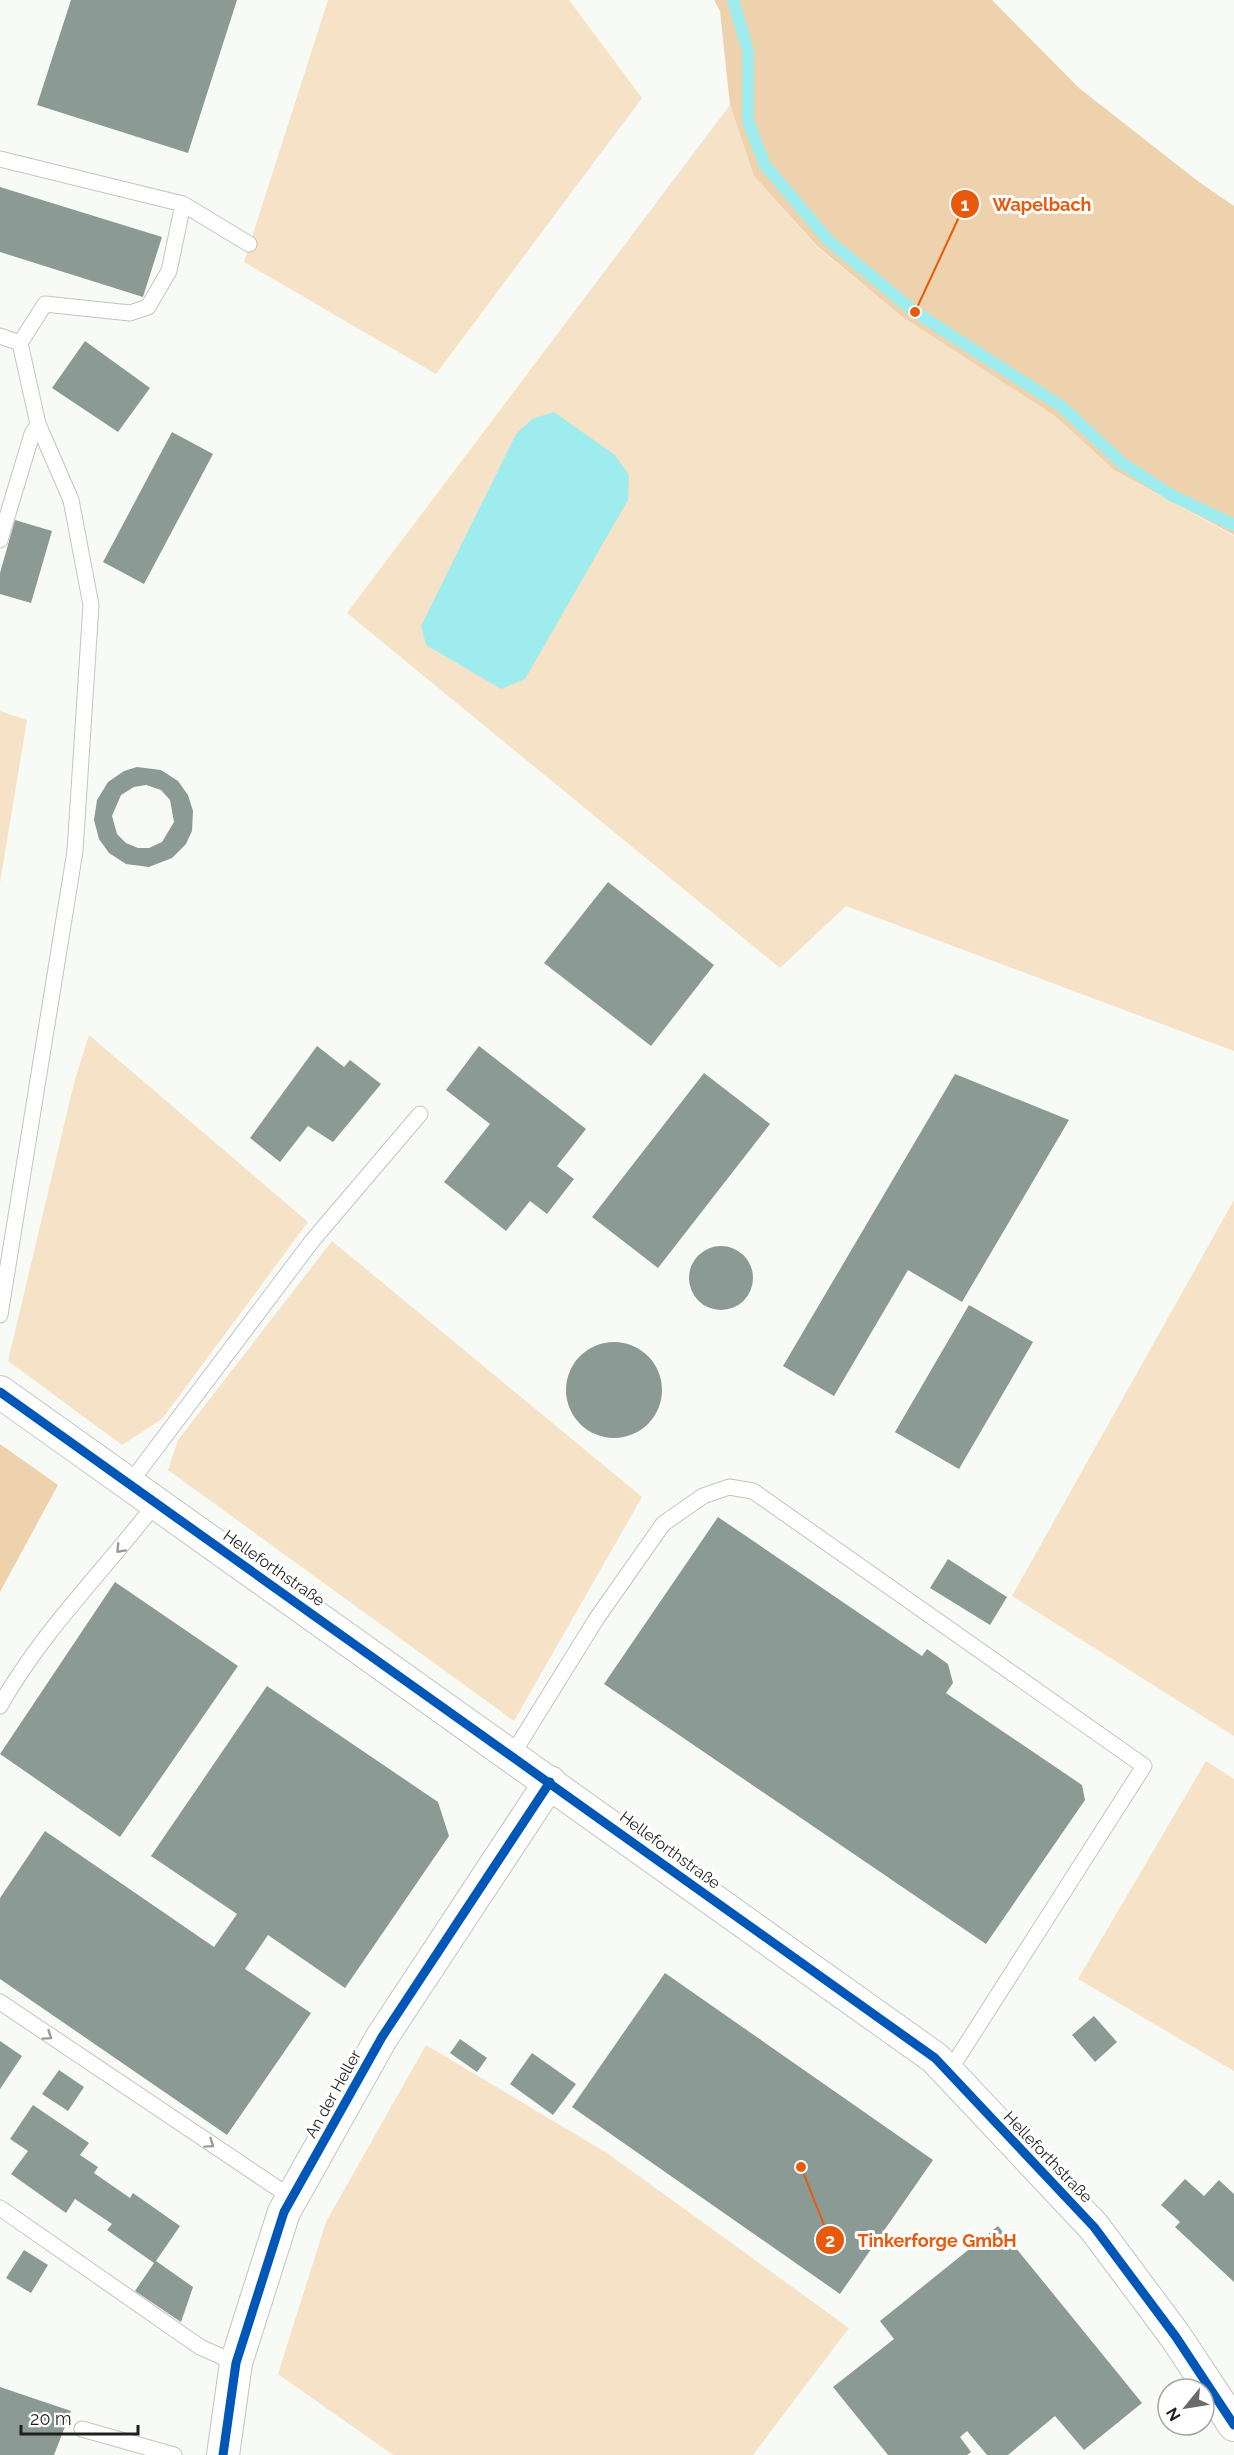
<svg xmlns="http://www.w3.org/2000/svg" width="1234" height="2455" viewBox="0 0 1234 2455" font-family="Raleway,sans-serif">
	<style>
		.green { fill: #f6e2c7 }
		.forest { fill: #eed2ad }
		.water { fill: #9fecee }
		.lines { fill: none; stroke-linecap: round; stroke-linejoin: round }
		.stream { stroke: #9fecee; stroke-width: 12 }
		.building { fill: #8b9a94; fill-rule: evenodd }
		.lane-casing { stroke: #c3c5c2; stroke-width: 17 }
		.street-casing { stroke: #c3c5c2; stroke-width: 34 }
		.lane { stroke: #fefefe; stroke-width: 15 }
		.street { stroke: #fefefe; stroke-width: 32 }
		.cycleway-casing { stroke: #fff; stroke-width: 13 }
		.cycleway { stroke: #0057b8; stroke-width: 9 }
		.oneway { stroke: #9a9a99 }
		.labels { text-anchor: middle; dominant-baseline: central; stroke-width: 6; stroke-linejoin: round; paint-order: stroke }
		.street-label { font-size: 16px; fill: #1f201e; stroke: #fff }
		.leader { fill: none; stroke: #e8590c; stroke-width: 2 }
		.callout-dot { fill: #e8590c; stroke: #fff; stroke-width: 2 }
		.mark-label { font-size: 18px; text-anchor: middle; font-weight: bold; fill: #fff }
		.callout-label { font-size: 18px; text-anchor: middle; font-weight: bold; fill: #e8590c; stroke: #fff; stroke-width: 6; stroke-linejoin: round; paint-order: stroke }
	</style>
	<rect width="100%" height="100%" fill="#f8faf6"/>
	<path class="green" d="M328,0H569L642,98L436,374L244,262Z
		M730,105L754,176L817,247L901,316L1055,416L1114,470L1234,536V1051L846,906L780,968L347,613Z
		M0,711L27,720L0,883Z
		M89,1035L308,1222L162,1419L122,1445L8,1361L74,1083Z
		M1234,1200V1736L1012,1596Z
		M332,1241L642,1497L514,1721L168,1470L178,1440Z
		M1206,1761L1234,1779V2071L1078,1979Z
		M426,2045L607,2153L849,2328L753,2455H393L278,2374L326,2222Z"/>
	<path class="forest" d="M714,0H992L1079,88L1199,182L1234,206V535L1114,470L1055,416L901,316L817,246L754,176L730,105L720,11Z
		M0,1444L58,1485L0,1592Z"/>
	<path class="water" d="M554,412L615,455L629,475L628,500L525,679L501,689L426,645L421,626L516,434L532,419Z"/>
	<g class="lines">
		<path class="stream" d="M733,0L748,51V121L765,165L829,241L915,312L1061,406L1122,463L1171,495L1234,525"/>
	</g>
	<path class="building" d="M71,0H237L188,153L37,105Z
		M0,187L162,237L143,297L0,252Z
		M85,341L150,388L118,432L52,388Z
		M172,432L213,454L144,584L103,562Z
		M15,520L52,531L31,603L0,594V573Z
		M137,767L161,770L178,781L188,795L193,811L192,831L186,844L172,858L149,867L126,864L109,853L99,839L94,820L97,800L108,782L124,771ZM146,785L161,790L170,800L174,822L162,842L149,848H138L126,843L117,834L112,816L121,795L134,787Z
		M608,882L714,965L651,1046L544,963Z
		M317,1046L344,1067L350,1060L381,1084L333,1142L308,1126L280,1162L250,1138Z
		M479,1046L586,1129L557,1166L574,1179L547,1214L530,1201L506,1231L444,1182L490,1124L446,1090Z
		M704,1073L770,1124L658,1268L592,1217Z
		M955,1074L1069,1120L962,1302L908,1270L834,1396L783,1366Z
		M689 1278a32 32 0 1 1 64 0a32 32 0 1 1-64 0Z
		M969,1305L1033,1342L959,1469L895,1432Z
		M566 1390a48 48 0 1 1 96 0a48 48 0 1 1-96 0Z
		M718,1517L922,1656L927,1649L948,1664L953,1683L946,1693L1082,1785L1085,1800L986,1944L604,1684Z
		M948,1559L1007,1597L990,1625L930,1588Z
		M115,1582L238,1666L120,1837L0,1754Z
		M267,1686L438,1802L449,1836L345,1988L268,1935L245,1969L311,2013L227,2135L0,1979V1898L45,1831L214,1947L237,1914L151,1856Z
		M665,1973L933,2160L840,2294L572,2107Z
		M1094,2016L1117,2042L1095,2062L1072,2035Z
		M460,2039L487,2058L477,2072L450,2053Z
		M0,2041L22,2056L0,2089Z
		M532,2053L576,2084L553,2115L510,2084Z
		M59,2070L84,2087L68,2111L42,2094Z
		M33,2105L89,2143L80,2155L98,2167L94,2173L130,2198L133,2193L180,2226L156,2261L193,2287L181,2322L135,2291L154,2263L107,2230L112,2224L75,2199L66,2213L11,2174L28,2151L10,2139Z
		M1185,2179L1204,2196L1219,2180L1234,2194V2282L1175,2227L1180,2222L1161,2205Z
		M998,2226L1142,2403L1084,2450L1055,2416L1008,2455H987L967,2431L960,2437L971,2452L967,2455H888L833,2387L894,2339L880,2321Z
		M24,2250L48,2265L31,2293L6,2278Z
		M0,2387L71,2411L54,2455H0Z"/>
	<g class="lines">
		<defs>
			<path id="lane" d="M0,159L183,204L169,271L148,307L130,313L45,304L20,343
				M183,204L249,244
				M0,336L20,343L38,424L71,500L91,605L75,851L0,1315
				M0,540L32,434L38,424
				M129,1484L312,1241L420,1114
				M0,1706C42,1631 104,1571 156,1503
				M512,1755L597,1618L663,1524L703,1496L729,1487L753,1491L1144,1766L948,2073
				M0,2002L292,2198
				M0,2208L200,2347L236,2363
				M82,2429L174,2455"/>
			<path id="street" d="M0,1392L935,2058L1094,2227L1176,2337L1234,2425
				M223,2455L236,2363L284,2212L382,2037L550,1782"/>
		</defs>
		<use href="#lane" class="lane-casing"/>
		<use href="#street" class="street-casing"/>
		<use href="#lane" class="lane"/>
		<use href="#street" class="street"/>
		<defs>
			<path id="cycleway" d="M0,1392L935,2058L1094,2227L1176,2337L1234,2425
				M223,2455L236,2363L284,2212L382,2037L550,1782"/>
		</defs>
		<use href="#cycleway" class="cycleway-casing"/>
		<use href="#cycleway" class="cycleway"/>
	</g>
	<defs><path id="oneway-chevron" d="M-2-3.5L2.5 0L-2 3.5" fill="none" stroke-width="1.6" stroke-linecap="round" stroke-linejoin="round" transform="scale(1.5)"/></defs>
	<g class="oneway">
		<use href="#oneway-chevron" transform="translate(120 1549) rotate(133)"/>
		<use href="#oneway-chevron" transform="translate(48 2036) rotate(34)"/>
		<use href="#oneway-chevron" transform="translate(210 2144) rotate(34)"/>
	</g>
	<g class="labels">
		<g class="street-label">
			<text transform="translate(274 1568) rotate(35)">Helleforthstraße</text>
			<text transform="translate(670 1850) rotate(36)">Helleforthstraße</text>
			<text transform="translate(333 2094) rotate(-61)">An der Heller</text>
			<text transform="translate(1048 2157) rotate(46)">Helleforthstraße</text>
		</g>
	</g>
	<path class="leader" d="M915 312L965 204M801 2167L830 2240"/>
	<g class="callout-dot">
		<circle cx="915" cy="312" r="6"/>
		<circle cx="801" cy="2167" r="6"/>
		<circle cx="965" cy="204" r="15"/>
		<circle cx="830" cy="2240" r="15"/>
	</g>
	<g class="mark-label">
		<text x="965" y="211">1</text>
		<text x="830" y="2247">2</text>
	</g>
	<g class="callout-label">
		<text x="1042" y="211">Wapelbach</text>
		<text x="937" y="2247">Tinkerforge GmbH</text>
	</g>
	<g transform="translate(1186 2407) rotate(240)"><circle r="28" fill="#ffffff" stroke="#a5a6a5" stroke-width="1.5"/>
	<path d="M0-4.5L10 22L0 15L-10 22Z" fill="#6b6c6a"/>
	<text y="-9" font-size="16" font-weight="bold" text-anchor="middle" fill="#1f201e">N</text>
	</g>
	<path d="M21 2425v9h117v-9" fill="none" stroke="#1f201e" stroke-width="3"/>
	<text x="30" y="2425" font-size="18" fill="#1f201e" stroke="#ffffff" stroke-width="4.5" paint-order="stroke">20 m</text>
</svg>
